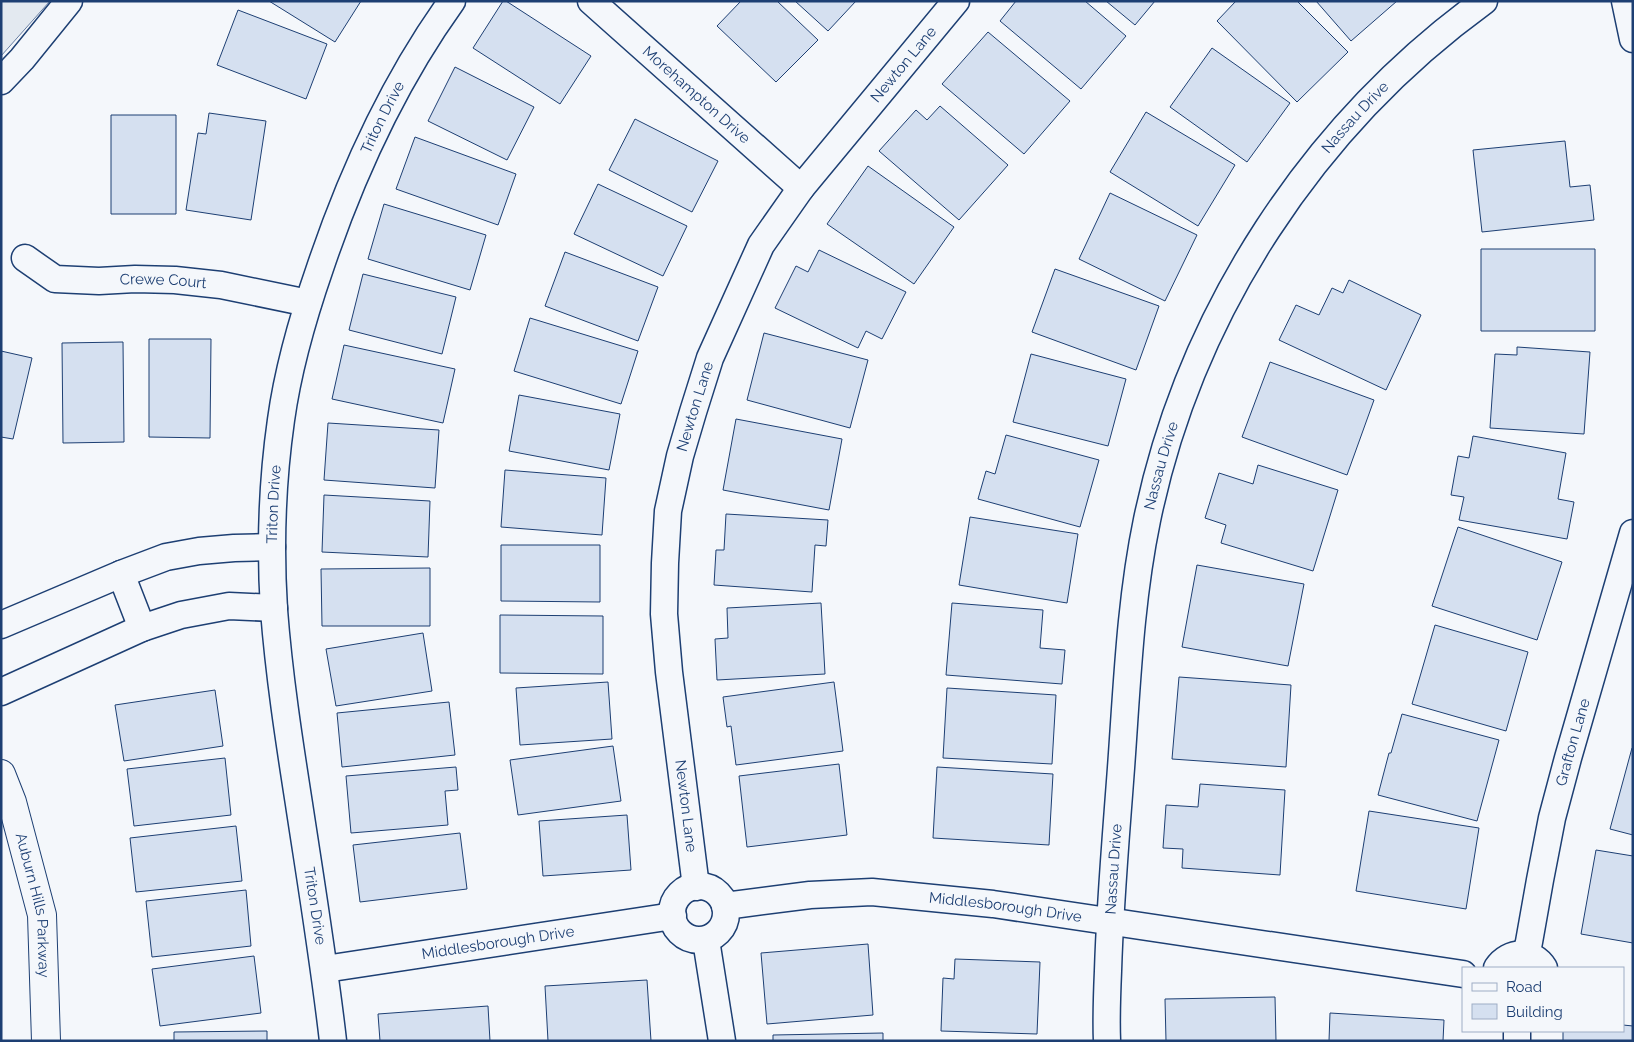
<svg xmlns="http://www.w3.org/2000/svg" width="1634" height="1042" viewBox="0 0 1634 1042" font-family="Raleway,sans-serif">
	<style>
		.green { fill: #e3e9f0; stroke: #687fa3 }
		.building { fill: #d5e0f0; stroke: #1d3f73 }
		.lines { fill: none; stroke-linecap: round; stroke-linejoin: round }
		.minor-casing { stroke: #1d3f73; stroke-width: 29 }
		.tertiary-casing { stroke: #1d3f73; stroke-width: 30 }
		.minor { stroke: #f4f7fb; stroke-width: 26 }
		.tertiary { stroke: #f4f7fb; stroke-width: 28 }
		.labels { text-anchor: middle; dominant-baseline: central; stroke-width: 4; stroke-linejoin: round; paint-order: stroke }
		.street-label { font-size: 15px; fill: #1d3f73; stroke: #f4f7fb }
	</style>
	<rect width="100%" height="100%" fill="#f4f7fb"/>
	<path class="green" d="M1,1H50L1,56Z"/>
	<path class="building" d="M269,1H361L335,42Z
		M503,1H506L591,56L560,104L473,48Z
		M741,1H777L818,40L776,82L717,26Z
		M795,1H856L828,31Z
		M1016,1H1085L1126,36L1081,89L1000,21Z
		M1106,1H1155L1135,25Z
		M1236,1H1297L1348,52L1297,102L1217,21Z
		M1316,1H1397L1351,41Z
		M238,10L327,44L306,99L217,65Z
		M988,32L1070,101L1024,154L942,84Z
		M1212,48L1290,103L1247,162L1170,107Z
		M455,67L534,107L507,160L428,121Z
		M940,106L1008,165L959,220L879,151L916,110L927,120Z
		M1146,112L1235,165L1198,226L1110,172Z
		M209,113L266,121L251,220L186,210L198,133L206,134Z
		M111,115H176V214H111Z
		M635,119L718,161L692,212L609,170Z
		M415,137L516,174L498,225L396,189Z
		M1565,141L1570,187L1590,185L1594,220L1482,232L1473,150Z
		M868,166L954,227L914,284L827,224Z
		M598,184L687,226L663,276L574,234Z
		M1110,193L1197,235L1165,301L1079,259Z
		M384,204L486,235L470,290L368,259Z
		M1481,249H1595V331H1481Z
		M819,250L906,292L882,339L866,331L858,348L775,308L796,266L808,272Z
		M565,252L658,287L638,341L545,306Z
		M1055,269L1159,306L1136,370L1032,332Z
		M363,274L456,297L442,354L349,330Z
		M1349,280L1421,315L1386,390L1279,340L1296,305L1319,315L1332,288L1343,293Z
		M530,318L638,351L621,404L514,371Z
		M764,333L868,360L850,428L747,400Z
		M149,339H211L210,438L149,437Z
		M123,342L124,442L63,443L62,343Z
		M344,345L455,369L443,423L332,399Z
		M1517,347L1590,352L1584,434L1490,428L1495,354L1517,355Z
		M1,351L32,358L13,439L1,437Z
		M1031,354L1126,379L1108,446L1013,422Z
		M1270,362L1374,400L1347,475L1242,437Z
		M519,395L620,414L609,470L509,451Z
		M736,419L842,439L829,510L723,490Z
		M328,423L439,430L435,488L324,480Z
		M1006,435L1099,460L1080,527L978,499L986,471L995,474Z
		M1473,436L1566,453L1558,499L1574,502L1567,539L1459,520L1464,497L1451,495L1458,456L1469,458Z
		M1258,465L1338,490L1313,571L1221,543L1226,525L1205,518L1219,473L1253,484Z
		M505,470L606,478L602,535L501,527Z
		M324,495L430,501L428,557L322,552Z
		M726,514L828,520L826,546L815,545L812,592L714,585L716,550H724Z
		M970,517L1078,534L1067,603L959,585Z
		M1458,527L1562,562L1537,640L1432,606Z
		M501,545H600V602L501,601Z
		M1197,565L1304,584L1288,666L1182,647Z
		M430,568V626H322L321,569Z
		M821,603L825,674L717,680L715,639L728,638L727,608Z
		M952,603L1043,610L1040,648L1065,650L1062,684L946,675Z
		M500,615L603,616V674L500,673Z
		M1435,625L1528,652L1506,731L1412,704Z
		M423,633L432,691L336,706L326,649Z
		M1179,677L1291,685L1286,767L1172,759Z
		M608,682L612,739L520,745L516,688Z
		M834,682L843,751L736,765L731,726L727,727L723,697Z
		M947,688L1056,695L1052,764L943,758Z
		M215,690L223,746L124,761L115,705Z
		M449,702L455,755L342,767L337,713Z
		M1402,714L1499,740L1477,821L1378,795L1389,753H1391Z
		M613,746L621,801L518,815L510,760Z
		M1632,748H1633V835L1610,829Z
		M225,758L231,815L134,826L127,769Z
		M839,764L847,835L747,847L739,776Z
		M456,767L458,790L445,791L448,825L351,833L346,776Z
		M937,767L1053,774L1049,845L933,838Z
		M1200,784L1285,790L1280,875L1182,868L1183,849L1163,848L1166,805L1198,807Z
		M1369,811L1479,828L1466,909L1356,891Z
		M627,815L631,870L543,876L539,821Z
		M236,826L242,881L136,892L130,838Z
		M460,833L467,889L360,902L353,845Z
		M1596,850L1633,856V943L1581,934Z
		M246,890L251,946L152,957L146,901Z
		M868,944L873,1015L767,1024L761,953Z
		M254,956L261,1013L160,1026L152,969Z
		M955,959L1040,962L1037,1034L941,1031L943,978L954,979Z
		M647,980L651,1041H548L545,986Z
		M1275,997L1276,1041H1166L1165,999Z
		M488,1006L490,1041H380L378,1014Z
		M1330,1013L1444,1020L1443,1041H1329Z
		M1623,1025L1633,1026V1041H1563V1031H1623Z
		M267,1031V1041H174V1032Z
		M883,1033V1041H773V1035Z"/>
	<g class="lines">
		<defs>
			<g id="minor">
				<path id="s1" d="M591,1L801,188"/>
				<path d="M1625,1L1633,39"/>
				<path d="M1,81L22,59L69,1"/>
				<path id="s2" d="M25,258L55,279L99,281L135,279L175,280L221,285L308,303"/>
				<path d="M121,574L142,628"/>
				<path d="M1,625L121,574L166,557L199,551L234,548L272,547"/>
				<path d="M1,692L142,628L181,615L229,606L274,608"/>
				<circle cx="699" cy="913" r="27"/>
				<path id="s3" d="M696,887L669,672L664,614L665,563L668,511L680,456L693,412L710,358L761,245L801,188L956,1"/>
				<path id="s4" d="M725,906L810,895L872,892L993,904L1463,974"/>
				<path d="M706,940L722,1041"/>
				<path id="s5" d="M1526,955L1529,942L1540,880L1552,818L1568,758L1633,533"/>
				<path d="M1497,968C1509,950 1533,950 1544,968"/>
				<path id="s6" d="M325,969L673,916"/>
				<path id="s7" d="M333,1041C324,962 311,883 299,804C289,740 279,675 274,610C270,547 272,483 281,420C288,369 303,317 320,268C352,173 393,83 452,1"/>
				<path id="s8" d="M1107,1041C1106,1018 1107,994 1108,971C1110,903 1116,836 1121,768C1127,686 1130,602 1147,520C1190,312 1313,125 1484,1"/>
				<path d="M1517,1041V1031"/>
			</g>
			<g id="tertiary">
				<path id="s9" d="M1,774L12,802L42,915L46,1041"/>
			</g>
		</defs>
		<use href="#minor" class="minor-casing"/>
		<use href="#tertiary" class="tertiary-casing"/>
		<use href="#minor" class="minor"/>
		<use href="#tertiary" class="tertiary"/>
	</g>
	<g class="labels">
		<g class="street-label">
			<text stroke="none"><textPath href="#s3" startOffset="891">Newton Lane</textPath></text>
			<text stroke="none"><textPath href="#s1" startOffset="141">Morehampton Drive</textPath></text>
			<text stroke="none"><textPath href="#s8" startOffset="982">Nassau Drive</textPath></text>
			<text stroke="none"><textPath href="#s7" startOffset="946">Triton Drive</textPath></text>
			<text stroke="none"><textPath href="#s2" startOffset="145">Crewe Court</textPath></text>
			<text stroke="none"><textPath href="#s3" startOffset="486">Newton Lane</textPath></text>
			<text stroke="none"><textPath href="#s8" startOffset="579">Nassau Drive</textPath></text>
			<text stroke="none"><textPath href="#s7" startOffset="541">Triton Drive</textPath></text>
			<text stroke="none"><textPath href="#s5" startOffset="218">Grafton Lane</textPath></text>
			<text transform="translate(686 806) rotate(83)">Newton Lane</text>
			<text stroke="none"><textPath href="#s8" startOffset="172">Nassau Drive</textPath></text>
			<text stroke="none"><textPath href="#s9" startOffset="136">Auburn Hills Parkway</textPath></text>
			<text transform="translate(315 906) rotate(81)">Triton Drive</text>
			<text stroke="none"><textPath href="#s4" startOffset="282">Middlesborough Drive</textPath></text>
			<text stroke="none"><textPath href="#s6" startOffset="175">Middlesborough Drive</textPath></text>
		</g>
	</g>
	<rect width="1634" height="1042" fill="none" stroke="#1d3f73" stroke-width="5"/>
	<rect x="1462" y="967" width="162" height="65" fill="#f4f7fb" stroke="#9eadc5"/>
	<rect x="1472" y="983" width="25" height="8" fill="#f4f7fb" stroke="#9eadc5"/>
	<text x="1506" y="992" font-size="15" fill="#1d3f73">Road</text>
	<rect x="1472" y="1004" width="25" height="15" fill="#d5e0f0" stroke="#9eadc5"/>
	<text x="1506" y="1017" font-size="15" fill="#1d3f73">Building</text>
</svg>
